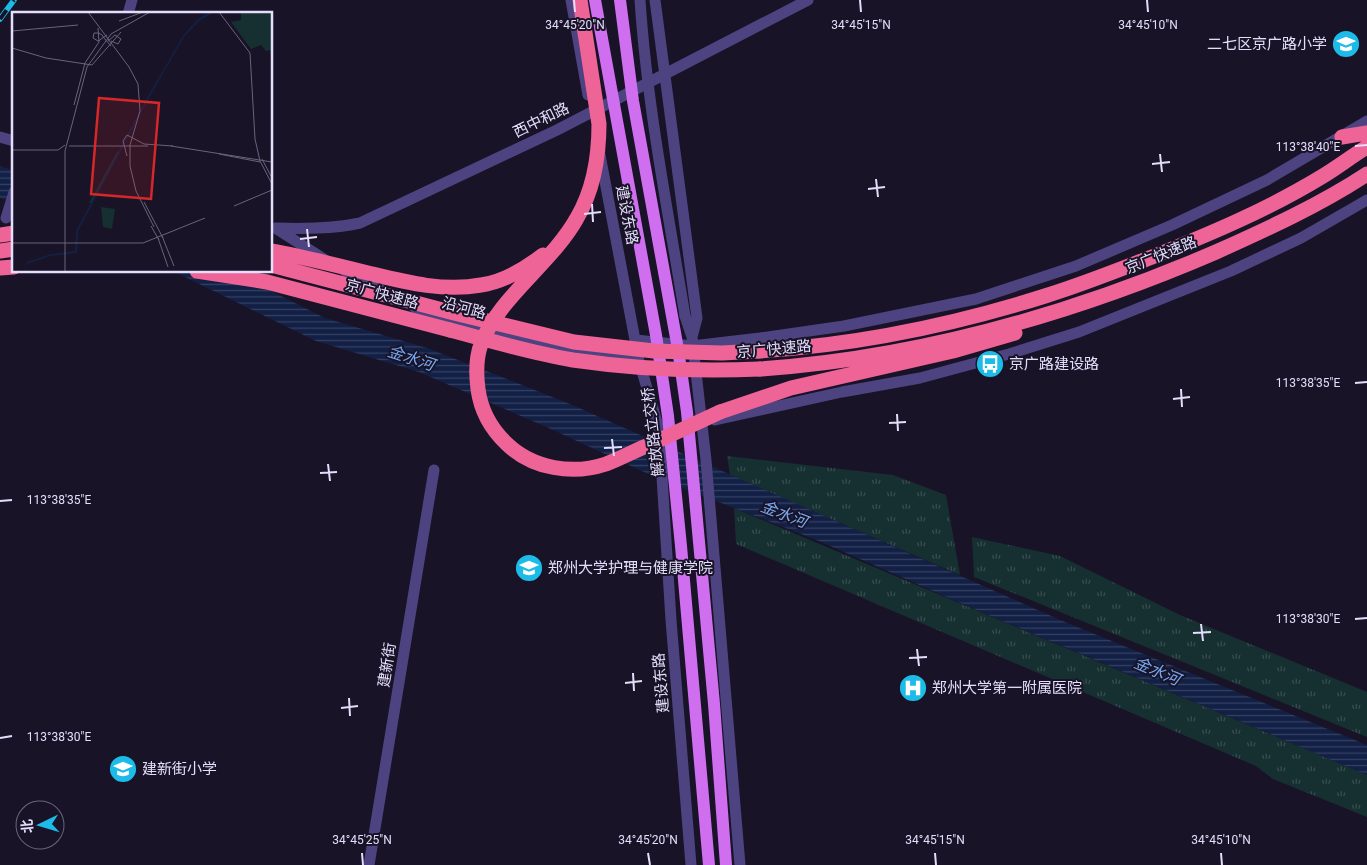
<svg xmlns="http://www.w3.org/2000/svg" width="1367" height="865" viewBox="0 0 1367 865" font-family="Roboto,'Noto Sans SC',sans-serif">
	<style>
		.grass { fill: url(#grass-tufts) }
		.water { fill: url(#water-rules) }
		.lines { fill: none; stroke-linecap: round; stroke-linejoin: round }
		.minor { stroke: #4d4381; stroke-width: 11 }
		.highway { stroke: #ef6496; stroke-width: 15 }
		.rail-casing { stroke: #1dbbe7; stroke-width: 5.5 }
		.rail { stroke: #191327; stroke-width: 4; stroke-dasharray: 11; stroke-linecap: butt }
		.minor-bridge { stroke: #4d4381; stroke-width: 11 }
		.major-bridge { stroke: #cf6ff0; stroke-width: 12 }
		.highway-bridge { stroke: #ef6496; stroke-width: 15 }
		.ticks { fill: none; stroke: #e4ddfb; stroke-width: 2 }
		.labels { text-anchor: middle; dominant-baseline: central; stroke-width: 4; stroke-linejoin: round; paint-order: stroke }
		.poi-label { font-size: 15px; fill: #e4ddfb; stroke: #191327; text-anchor: start }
		.street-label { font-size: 15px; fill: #e4ddfb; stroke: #191327 }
		.water-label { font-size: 16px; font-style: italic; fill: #76a9f1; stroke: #191327 }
		.inset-road { fill: none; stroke: #6a647c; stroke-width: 1 }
		.view { fill: #d62828; fill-opacity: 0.15; stroke: #d62828; stroke-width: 2.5 }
		.inset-edge { fill: none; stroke: #e4ddfb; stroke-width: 2.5 }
		.ticks-label { font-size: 12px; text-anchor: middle; fill: #e4ddfb; stroke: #191327; stroke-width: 4; stroke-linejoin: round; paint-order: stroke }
	</style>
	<defs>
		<pattern id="grass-tufts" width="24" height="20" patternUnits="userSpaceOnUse" patternTransform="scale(1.25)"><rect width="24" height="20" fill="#162f31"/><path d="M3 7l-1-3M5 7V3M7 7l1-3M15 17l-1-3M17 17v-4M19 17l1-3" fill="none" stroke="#384d50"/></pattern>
		<pattern id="water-rules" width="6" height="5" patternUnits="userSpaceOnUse" patternTransform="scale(1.25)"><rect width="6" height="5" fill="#132046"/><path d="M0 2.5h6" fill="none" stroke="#354062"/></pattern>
	</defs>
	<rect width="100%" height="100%" fill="#191327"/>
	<path class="grass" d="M727,456L893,475L946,495L960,575L730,475Z
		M734,508L1367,775V817L1273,779L1256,766L736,544Z
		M972,537L1060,556L1180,615L1367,692V737L974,577Z"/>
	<path class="water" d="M0,166L14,171V202L0,198Z
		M173,271H231L325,318L427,348L512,381L570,404L1065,622L1367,745V775L958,602L819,541L657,478L551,429L419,372L316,341Z"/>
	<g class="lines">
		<path class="minor" d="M571,0L588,95
			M655,0L697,318L692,337
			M128,14L132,0
			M0,137L14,141
			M600,155L639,361L659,429L671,620L691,865
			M6,218L14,192
			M276,228C305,229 332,229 360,223L557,130L808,0
			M277,229L327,261
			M345,271L380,289
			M414,307L430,315L524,340L639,361
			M685,316L692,337L706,460L740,865
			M636,340L692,346L760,338L844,326L976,299L1076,266L1172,225L1267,180L1367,121
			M715,420L842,392L920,378L1009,354L1079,332L1231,271L1301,238L1367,200
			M369,865L434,470"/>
		<path class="highway" d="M1342,137L1367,133
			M0,235L14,233
			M0,251L14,249
			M0,268L14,267
			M197,271L267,282L450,330
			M759,351C855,345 953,325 1045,296C1081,285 1116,271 1152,257C1210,234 1269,209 1323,176C1338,167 1352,156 1367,147
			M760,369C917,358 1072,314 1216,252C1267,229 1320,205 1367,174
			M720,412L791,388L953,351L1015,333"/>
		<defs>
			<path id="rail" d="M0,19L14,0"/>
		</defs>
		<use href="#rail" class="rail-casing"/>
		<use href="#rail" class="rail"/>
		<path class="minor-bridge" d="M640,0C647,106 668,211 685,316"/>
		<path class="major-bridge" d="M595,0L656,335L668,416L681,546L709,865
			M620,0L633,101L678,349L687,412L714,704L726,865"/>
		<path class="highway-bridge" d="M580,0L599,124C599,157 594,189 577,218C552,263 499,297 481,344C476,358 476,374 478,389C481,412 491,429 507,444C533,469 573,475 606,464C622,458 636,450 651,444C674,433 697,423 720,412
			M271,251C304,257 336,265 368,273C405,282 443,292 481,285C503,282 526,268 543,255
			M271,265L454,313L574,342L654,351L722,353L759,351
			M450,330C491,341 532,353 573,360C635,369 697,372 760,369"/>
	</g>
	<path class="ticks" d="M574,0L575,12M860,0L861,12M1147,0L1148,12M1355,146L1367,145M1160,154L1162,172M1152,164L1170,162M876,179L878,197M868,189L885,187M592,204L593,222M584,214L601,212M307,229L309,247M300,239L317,237M1355,383L1367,382M1181,389L1182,407M1173,399L1190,397M897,414L898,431M889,423L906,422M612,439L614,456M604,448L622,447M328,464L330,481M320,473L337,472M0,501L12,500M1355,619L1367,618M1201,624L1203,641M1193,633L1211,632M917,649L919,666M909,658L927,657M633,673L634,691M625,683L642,681M349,698L350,716M341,708L358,706M0,738L12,736M362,853L363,865M648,853L650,865M935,853L936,865M1221,853L1222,865"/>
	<defs>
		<symbol id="school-disc" viewBox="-11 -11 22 22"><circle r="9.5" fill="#1dbbe7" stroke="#191327"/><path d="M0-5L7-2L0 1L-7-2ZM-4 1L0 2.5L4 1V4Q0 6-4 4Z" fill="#fff"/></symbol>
		<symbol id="bus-disc" viewBox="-11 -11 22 22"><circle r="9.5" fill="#1dbbe7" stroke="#191327"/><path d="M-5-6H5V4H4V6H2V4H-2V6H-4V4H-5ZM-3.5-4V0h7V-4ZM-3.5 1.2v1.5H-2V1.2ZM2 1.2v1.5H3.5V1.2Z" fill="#fff"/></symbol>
		<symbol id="university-disc" viewBox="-11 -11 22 22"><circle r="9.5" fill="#1dbbe7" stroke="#191327"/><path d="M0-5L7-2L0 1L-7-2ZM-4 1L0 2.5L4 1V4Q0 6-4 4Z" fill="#fff"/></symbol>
		<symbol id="hospital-disc" viewBox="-11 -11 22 22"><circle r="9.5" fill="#1dbbe7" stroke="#191327"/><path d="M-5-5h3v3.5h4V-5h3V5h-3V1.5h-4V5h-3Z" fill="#fff"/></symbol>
	</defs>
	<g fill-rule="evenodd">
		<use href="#school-disc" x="1330" y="28" width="32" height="32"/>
		<use href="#bus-disc" x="974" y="348" width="32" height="32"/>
		<use href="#university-disc" x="513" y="552" width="32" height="32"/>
		<use href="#hospital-disc" x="897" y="672" width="32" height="32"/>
		<use href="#school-disc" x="107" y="753" width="32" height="32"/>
	</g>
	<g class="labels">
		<g class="poi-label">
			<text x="1327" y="44" text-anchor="end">二七区京广路小学</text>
			<text x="1009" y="364">京广路建设路</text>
			<text x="548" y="568">郑州大学护理与健康学院</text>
			<text x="932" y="688">郑州大学第一附属医院</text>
			<text x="142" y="769">建新街小学</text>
		</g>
		<g class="street-label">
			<text transform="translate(541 120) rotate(-26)">西中和路</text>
			<text transform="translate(627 215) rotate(79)">建设东路</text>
			<text transform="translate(1161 255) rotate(-22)">京广快速路</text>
			<text transform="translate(382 294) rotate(15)">京广快速路</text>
			<text transform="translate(464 308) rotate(15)">沿河路</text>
			<text transform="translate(774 349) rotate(-5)">京广快速路</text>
			<text transform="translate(653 432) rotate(-97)">解放路立交桥</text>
			<text transform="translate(387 665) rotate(-81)">建新街</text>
			<text transform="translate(661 683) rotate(-95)">建设东路</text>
		</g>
		<g class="water-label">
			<text transform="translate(411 358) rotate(18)">金水河</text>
			<text transform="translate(784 514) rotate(21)">金水河</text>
			<text transform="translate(1157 671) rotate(23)">金水河</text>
		</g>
	</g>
	<g transform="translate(12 12)">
		<rect width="260" height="260" fill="#191327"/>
		<path d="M229,0H260V38L254,39L249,33L239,37L219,10L229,8ZM105,140H107L80,191H77Z" fill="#162f31"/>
		<path d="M89,195L103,197L100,217L91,215Z" fill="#162f31"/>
		<path d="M196,0H202L186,10L172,25L138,84L66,219L65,241L38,244L15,252L11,260L15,250L39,242L63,239L64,219L135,86L171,24L185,8Z" fill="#132046"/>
		<path class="inset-road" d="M76,0L117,55L126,72L128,99L118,133V154L124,179L142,215M207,0L238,41L243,127L248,149L260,172M107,9L131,0M0,19L66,13M95,23L89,27L88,28L86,29L81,26L82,21H87L90,23L92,26L99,34M96,29L103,23L109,27L106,32L99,29M0,36L34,46L80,53L109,20M62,93L73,51L87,30L86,16M57,134H136M159,134L260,150M0,138H46L53,133M207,142L248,150M115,144L111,129L115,123L132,132L161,134M250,147L260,166M132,190L151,226M222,194L260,178M139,214L147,228M150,224L162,254M146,226L156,255M0,231H131L193,206M53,260V139L75,55L99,22L138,0"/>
		<path class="view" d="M87,86L147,91L139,187L79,182Z"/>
		<rect width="260" height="260" class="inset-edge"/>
	</g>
	<g class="ticks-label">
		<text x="575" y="29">34°45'20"N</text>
		<text x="861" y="29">34°45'15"N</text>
		<text x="1148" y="29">34°45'10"N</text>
		<text x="1308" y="151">113°38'40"E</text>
		<text x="1308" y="387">113°38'35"E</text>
		<text x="59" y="504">113°38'35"E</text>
		<text x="1308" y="623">113°38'30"E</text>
		<text x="59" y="741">113°38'30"E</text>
		<text x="362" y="844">34°45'25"N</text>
		<text x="648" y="844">34°45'20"N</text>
		<text x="935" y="844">34°45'15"N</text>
		<text x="1221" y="844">34°45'10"N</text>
	</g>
	<g transform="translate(40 825) rotate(265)"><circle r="24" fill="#191327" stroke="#6a647c"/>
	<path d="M0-4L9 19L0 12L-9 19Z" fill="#1dbbe7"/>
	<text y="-8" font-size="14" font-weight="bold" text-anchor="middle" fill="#e4ddfb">北</text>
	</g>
</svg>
